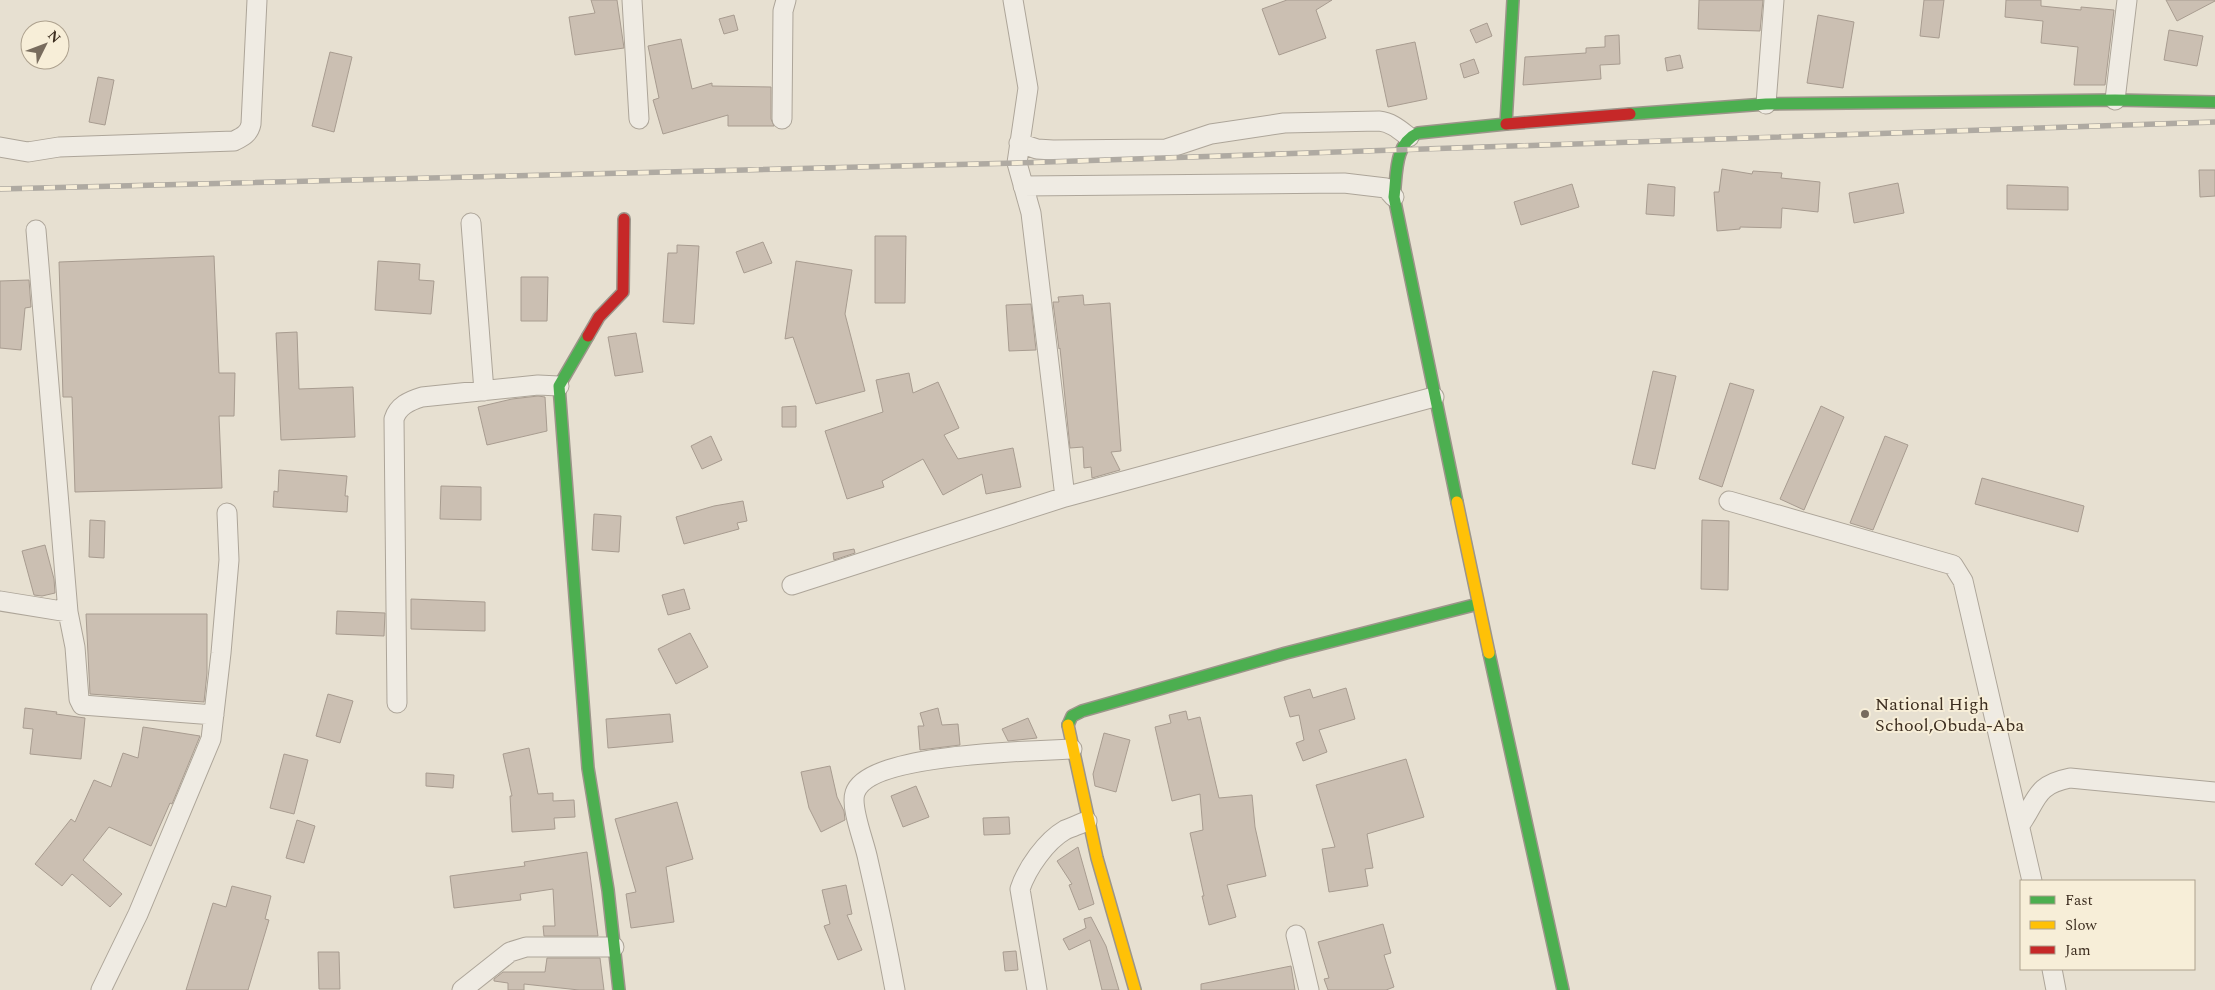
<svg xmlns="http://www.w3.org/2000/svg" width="2215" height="990" viewBox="0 0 2215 990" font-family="Spectral,serif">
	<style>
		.building { fill: #cbbfb2; stroke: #a89c90 }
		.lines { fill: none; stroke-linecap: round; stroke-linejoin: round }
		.street-casing { stroke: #ada599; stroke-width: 21 }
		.fast-casing { stroke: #9c958a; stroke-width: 14 }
		.slow-casing { stroke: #9c958a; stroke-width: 14 }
		.jam-casing { stroke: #9c958a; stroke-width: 14 }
		.street { stroke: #efebe3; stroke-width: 19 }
		.fast { stroke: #4caf50; stroke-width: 11 }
		.slow { stroke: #ffc107; stroke-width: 11 }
		.jam { stroke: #c62828; stroke-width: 11 }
		.rail-casing { stroke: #afaaa2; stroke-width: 5.5 }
		.rail { stroke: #f7eed8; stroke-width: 4; stroke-dasharray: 11; stroke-linecap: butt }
		.poi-dot { fill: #786c5e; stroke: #f7eed8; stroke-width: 2 }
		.labels { text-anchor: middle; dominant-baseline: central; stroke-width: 4; stroke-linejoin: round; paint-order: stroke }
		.poi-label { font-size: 18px; fill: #3d2e20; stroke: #f7eed8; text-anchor: start }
	</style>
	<rect width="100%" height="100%" fill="#e7e0d1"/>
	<path class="building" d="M591,0H617L624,48L575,55L569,17L595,13Z
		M1287,0H1332L1316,10L1326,38L1279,55L1262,9Z
		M1699,0H1763L1760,31L1698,29Z
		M1924,0H1944L1939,38L1920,36Z
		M2006,0H2041V6L2081,10V7L2114,10L2105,85H2074L2078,47L2041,43L2043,21L2005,17Z
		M2166,0H2215V1L2177,21Z
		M734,15L738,30L724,34L719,19Z
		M1818,15L1854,22L1843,88L1807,83Z
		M1487,23L1492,36L1476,43L1470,30Z
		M2169,30L2203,36L2197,66L2164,60Z
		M1619,35L1620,64L1600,65L1601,79L1523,85L1525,57L1586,53V48L1605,47V36Z
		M681,39L692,89L712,83V86L771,87V119L774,126H728V115L663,134L653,100L659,98L648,46Z
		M1415,42L1427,99L1388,107L1376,50Z
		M330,52L352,57L334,132L312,126Z
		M1680,55L1683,68L1667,71L1665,58Z
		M1474,59L1479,73L1464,78L1460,64Z
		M98,77L114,80L105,125L89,122Z
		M1722,169L1752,174L1753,171L1782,173L1781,178L1820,182L1818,212L1782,208L1781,228L1740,227V229L1717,231L1714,192H1719Z
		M2199,170H2215V196L2200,197Z
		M1898,183L1904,213L1854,223L1849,193Z
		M1572,184L1579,207L1521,225L1514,202Z
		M1648,184L1675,187L1674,216L1646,214Z
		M2007,185L2068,187V210L2007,209Z
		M875,236H906L905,303H875Z
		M763,242L772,263L744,273L736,252Z
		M677,245L699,246L694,324L663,322L668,253H677Z
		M214,256L219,373H235L234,416H219L222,488L75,492L72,397H63L59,262Z
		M378,261L420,264L419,280L434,281L431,314L375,310Z
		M796,261L852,270L845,314L865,391L816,404L793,337L785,339Z
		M521,277H548L547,321H521Z
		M29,280L31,307L25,308L21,350L0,348V281Z
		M1083,295L1084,305L1110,303L1121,451L1111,452L1120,470L1092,478L1091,467L1084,468L1083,447L1070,448L1060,348L1059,349L1053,302H1059L1058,297Z
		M1031,304L1036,350L1009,351L1006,305Z
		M297,332L299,389L353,387L355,437L281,440L276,333Z
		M636,333L643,372L615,376L608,337Z
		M1653,371L1676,376L1655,469L1632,464Z
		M909,373L913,393L938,382L959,428L944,435L958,459L1013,448L1021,487L986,494L982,474L943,495L923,459L882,481L884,487L847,499L825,431L883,412L876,380Z
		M1730,383L1754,390L1722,487L1699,479Z
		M538,396L545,397L547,431L487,445L478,407L512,399Z
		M796,406V427H782V407Z
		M1821,406L1844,417L1804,510L1780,499Z
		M711,436L722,460L702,469L691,446Z
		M1885,436L1908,445L1873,530L1850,523Z
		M279,470L347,476L345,496H348L347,512L273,507L274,491L278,492Z
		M1982,478L2084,506L2078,532L1975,504Z
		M441,486L481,487V520L440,519Z
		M743,501L747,521L737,523L739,529L684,544L676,517L714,506Z
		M594,514L621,516L619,552L592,550Z
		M90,520L105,521L104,558L89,557Z
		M1702,520L1729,521L1728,590L1701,589Z
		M45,545L54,579L55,593L42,596L34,595L22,551Z
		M854,549L855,553L834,560L833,553Z
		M684,589L690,609L668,615L662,595Z
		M411,599L485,602V631L411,629Z
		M337,611L385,613L384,636L336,634Z
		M86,614H207V673L204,702L90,694Z
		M690,633L708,667L676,684L658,649Z
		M1346,688L1355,719L1319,730L1327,752L1303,761L1296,743L1304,740L1299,715L1290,717L1284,697L1310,689L1313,698Z
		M328,694L353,701L340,743L316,736Z
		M25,708L57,712L56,714L85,718L81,759L30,754L33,729L23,728Z
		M938,708L942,725L958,724L960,745L920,750L918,726H924L920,713Z
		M1186,711L1188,720L1200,717L1219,798L1252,795L1255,827L1266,876L1227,885L1236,917L1209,925L1202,896H1204L1190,833L1203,830L1200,794L1172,801L1155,727L1171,723L1169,715Z
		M670,714L673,742L608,748L606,719Z
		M1028,718L1037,738L1008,741L1002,729Z
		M143,727L200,736L172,804L170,803L151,846L109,827L83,860L122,894L110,907L72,874L62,886L35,864L71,819L75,822L94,780L111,787L123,753L138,758Z
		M1104,733L1130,740L1116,792L1095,786L1093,774Z
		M529,748L538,794L553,793V801L574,800L575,817L554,818L555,829L512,832L510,796H512L503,754Z
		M284,754L308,760L294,814L270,808Z
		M1406,759L1424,817L1367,834L1373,868L1365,869L1368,886L1329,892L1322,849L1335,847L1316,785Z
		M830,766L837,797L844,811L845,820L821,832L809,808L801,772Z
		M426,773L454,775L453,788L426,786Z
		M916,786L929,817L903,827L891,796Z
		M677,802L693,859L666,867L674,922L631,928L626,894L636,892L615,819Z
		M1009,817L1010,834L984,835L983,818Z
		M297,820L315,826L304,863L286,858Z
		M1078,847L1094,904L1079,910L1069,885L1072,884L1057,861Z
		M587,852L598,936H544L543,926H555L553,889L520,894L521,900L454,908L450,876L525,866L524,862Z
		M846,885L852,914L847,915L862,950L838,960L824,926L830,924L822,890Z
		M232,886L271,896L265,919L269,920L248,990H186L213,903L226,907Z
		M1091,917L1106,946L1119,990H1102L1090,940L1069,950L1063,939L1086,928L1084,919Z
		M1383,924L1391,953L1384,955L1394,987L1386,990H1328L1324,979L1329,978L1318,942Z
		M1016,951L1018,970L1005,971L1003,952Z
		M318,952H339L340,989H319Z
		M547,958H600L604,990H579L524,984V990H508V983L494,981V979L503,972H545Z
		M1291,966L1295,990H1201V984Z"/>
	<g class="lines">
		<defs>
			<path id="street" d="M632,0L639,119
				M1013,0L1028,88L1017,163L1031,213L1065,497
				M2115,100L2127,0
				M1766,104L1774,0
				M782,119L783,11L786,0
				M1019,143L1037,149L1053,150L1166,149L1211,134L1284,123L1379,121C1391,122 1400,130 1409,137
				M0,147L28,152L59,147L234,141C242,137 249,134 251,124L257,0
				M1023,186L1344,183L1386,188L1394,197
				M471,223L484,391
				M36,230L68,612L75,647L79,699L82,705L214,715
				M1729,501L1953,565L1963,581L2032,881
				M792,585L1065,497L1434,397
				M0,601L68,612
				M397,703L394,419C398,406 409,401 422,397L538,385L559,386
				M2020,825C2038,799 2035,785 2070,778L2215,792
				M1296,935L1309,990
				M2052,969L2056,990
				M101,990L138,914L211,739L221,653L229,560L227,513
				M462,990L510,952L526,947H614
				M895,990C887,946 878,903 868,860C865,843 850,808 855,793C868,753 1033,751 1072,749
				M1037,990L1020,889C1027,868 1046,841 1065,830C1072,827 1080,824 1087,821"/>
			<path id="fast" d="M1630,114L1766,104L2115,100L2215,102
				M588,336L559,386L588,768L608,890L619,990
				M1457,502L1394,197C1397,174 1394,144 1418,133L1506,124L1513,0
				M1489,653L1563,990
				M1068,725L1072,716L1082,711L1286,653L1478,604"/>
			<path id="slow" d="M1457,502L1489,653
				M1068,725L1097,858L1135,990"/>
			<path id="jam" d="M1506,124L1630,114
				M588,336L599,317L623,292L624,219"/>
		</defs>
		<use href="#street" class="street-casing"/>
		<use href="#fast" class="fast-casing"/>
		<use href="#slow" class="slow-casing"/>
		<use href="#jam" class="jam-casing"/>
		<use href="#street" class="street"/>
		<use href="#fast" class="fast"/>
		<use href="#slow" class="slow"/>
		<use href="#jam" class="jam"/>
		<defs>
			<path id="rail" d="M0,189L1017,163L2215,122"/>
		</defs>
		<use href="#rail" class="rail-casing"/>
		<use href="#rail" class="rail"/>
	</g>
	<circle class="poi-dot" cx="1865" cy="714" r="5"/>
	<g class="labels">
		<g class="poi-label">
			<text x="1875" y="704">National High<tspan x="1875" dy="21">School,Obuda-Aba</tspan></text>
		</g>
	</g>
	<rect x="2020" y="880" width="175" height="90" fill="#f7eed8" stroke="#ada18e"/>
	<rect x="2030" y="896" width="25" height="8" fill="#4caf50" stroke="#ada18e"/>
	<text x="2065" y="905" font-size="15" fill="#3d2e20">Fast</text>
	<rect x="2030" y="921" width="25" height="8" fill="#ffc107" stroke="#ada18e"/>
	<text x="2065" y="930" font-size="15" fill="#3d2e20">Slow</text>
	<rect x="2030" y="946" width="25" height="8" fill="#c62828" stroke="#ada18e"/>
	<text x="2065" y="955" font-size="15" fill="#3d2e20">Jam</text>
	<g transform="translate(45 45) rotate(48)"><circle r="24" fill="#f7eed8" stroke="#ada18e"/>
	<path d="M0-4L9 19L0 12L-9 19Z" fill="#786c5e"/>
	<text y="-8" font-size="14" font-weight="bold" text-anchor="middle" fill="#3d2e20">N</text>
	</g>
</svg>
